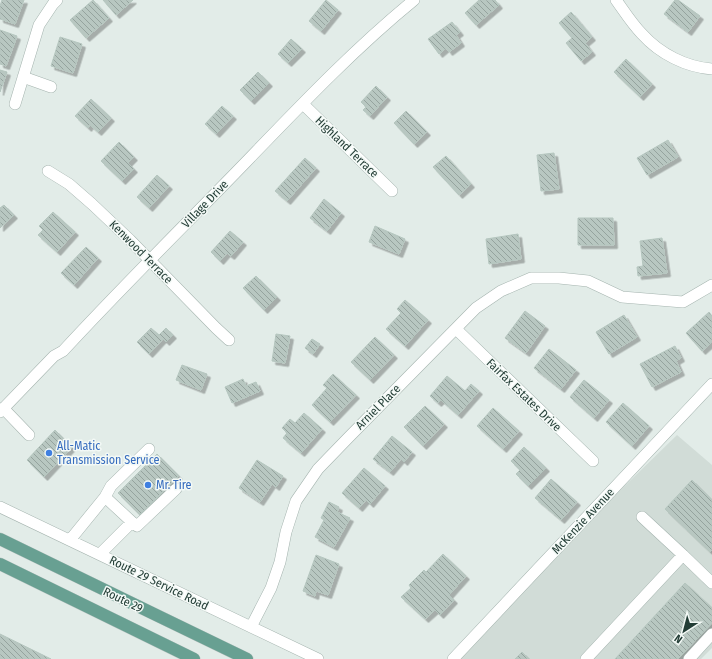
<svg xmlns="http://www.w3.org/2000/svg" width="712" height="659" viewBox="0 0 712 659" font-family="'Fira Sans Condensed',sans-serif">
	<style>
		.built { fill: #d1dcd7 }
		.building { fill: url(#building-back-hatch); stroke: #b5c6bf; filter: url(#shadow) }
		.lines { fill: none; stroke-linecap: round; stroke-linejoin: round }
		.minor-casing { stroke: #a5b4af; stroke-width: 12 }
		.major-casing { stroke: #c1c9c7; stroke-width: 13 }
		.minor { stroke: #fff; stroke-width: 11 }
		.major { stroke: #68a092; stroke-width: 12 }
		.shop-dot { fill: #3f7fe0; stroke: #f3f9f6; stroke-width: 1.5 }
		.labels { text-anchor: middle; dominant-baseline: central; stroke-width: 3; stroke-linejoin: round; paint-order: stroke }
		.street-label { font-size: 12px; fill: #233d36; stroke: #f3f9f6 }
		.shop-label { font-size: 12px; fill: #366cbe; stroke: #f3f9f6; text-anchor: start }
	</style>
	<defs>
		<pattern id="building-back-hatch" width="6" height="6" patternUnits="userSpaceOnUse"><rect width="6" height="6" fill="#b8c7c1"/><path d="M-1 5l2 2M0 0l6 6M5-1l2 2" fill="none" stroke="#95a39e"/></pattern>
		<filter id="shadow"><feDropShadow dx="3.5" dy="3.5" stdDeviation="0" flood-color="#0004"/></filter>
	</defs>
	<rect width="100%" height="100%" fill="#e2ece8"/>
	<path class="built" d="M677,435L712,465V648L701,659H447Z"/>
	<path class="building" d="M2,0H24L15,24L0,19V6Z
		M93,0L109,18L86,38L70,20Z
		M103,0H133L116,15Z
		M326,0L338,10L321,31L309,21Z
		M479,0H495L499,5L476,25L465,13Z
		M675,0H678L700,16L688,32L664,14Z
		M571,12L592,37L585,43L592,52L581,61L566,43L572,38L559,23Z
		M452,22L460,32L456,35L461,43L449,52L446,48L439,54L428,39Z
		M0,30L17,36L6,66L0,64Z
		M60,37L82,44L73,73L51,66Z
		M291,39L302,49L288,63L278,54Z
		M626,59L652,84L640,97L614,72Z
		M0,70L7,72L0,92Z
		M258,72L269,83L251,101L240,90Z
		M376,86L387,97L370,116L363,110L366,107L361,102Z
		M91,99L111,118L98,132L90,125L88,128L75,116Z
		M222,106L233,116L216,134L205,124Z
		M406,111L427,132L414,144L394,123Z
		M668,140L678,157L647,175L637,158Z
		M119,142L134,157L128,163L134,169L122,181L101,161Z
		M554,153L559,189L541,191L537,155Z
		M446,156L471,184L459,195L433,167Z
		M305,158L316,168L287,201L275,191Z
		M157,175L169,186L149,208L137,197Z
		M324,199L341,213L327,231L310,218Z
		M4,205L14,215L0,228V208Z
		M53,212L75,232L57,252L38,235L43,230L39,226Z
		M578,218H613L614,245H578Z
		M375,226L405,239L399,254L369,242Z
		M230,231L243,242L231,256L227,253L220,261L211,252Z
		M518,234L521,259L489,264L486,239Z
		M662,238L667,273L638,276L637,267L643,266L640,241Z
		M86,247L98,258L74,285L61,273Z
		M256,276L277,297L264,310L243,288Z
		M405,300L428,320L405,346L386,329L401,313L397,309Z
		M525,311L545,326L526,353L505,338Z
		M709,312L712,316V342L702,351L686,333Z
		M624,315L637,337L609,354L596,332Z
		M151,328L159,335L166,328L173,335L166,342L163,339L149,354L137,342Z
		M276,334L290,336L285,363L272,361Z
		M375,337L394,355L370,380L351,362Z
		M312,339L320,344L313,354L305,348Z
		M675,346L681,358L676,361L681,372L652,387L640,364Z
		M549,349L576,370L561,389L534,368Z
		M182,365L207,374L201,390L176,380Z
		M333,374L356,395L330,422L312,405L327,388L323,385Z
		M447,376L465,391L471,384L479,391L458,415L441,400L438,403L430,396Z
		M243,379L246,386L256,382L260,391L232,403L225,387Z
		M584,380L609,400L594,418L570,397Z
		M623,403L649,426L632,446L606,422Z
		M425,406L444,424L423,446L404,427Z
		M493,408L519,431L503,449L477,426Z
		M304,413L322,429L301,453L283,438L287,433L282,428L290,419L295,423Z
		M55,430L72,447L44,477L27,460Z
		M392,436L412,452L404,462L401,459L390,472L373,459Z
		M524,447L546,468L528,486L516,474L520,470L511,461Z
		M157,454L179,476L140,515L118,493Z
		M257,460L283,476L276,487L272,484L260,502L239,488Z
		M364,468L385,486L370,504L366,500L359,508L342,493Z
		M551,479L577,502L561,520L535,498Z
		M692,480L712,500V550L710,552L665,509Z
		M329,502L339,507L337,512L350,518L334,547L315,537L324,520L321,518Z
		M443,554L466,576L449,595L454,600L440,615L435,610L425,619L401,597L411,588L409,585L424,570L426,572Z
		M316,555L339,564L328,595L316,591L315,596L303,591Z
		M685,583L712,608V623L678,659H615Z
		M0,634L51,659H0Z
		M522,652L529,659H515Z"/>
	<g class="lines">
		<defs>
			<path id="minor" d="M616,0C624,11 632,24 642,34C660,54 686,67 712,69
				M23,77L51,87
				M15,104L39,25L53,4L57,0
				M303,104L392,191
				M48,171L69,184L92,204L130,240L216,328L229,340
				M456,329L593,461
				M3,408L29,435
				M0,412L54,356L63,351C123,286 185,225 246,162C300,106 354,49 414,0
				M105,497L132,522
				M0,507L318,659
				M70,540L105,497L111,486L149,449
				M100,554L132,522L137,526L176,489
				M683,555L712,583
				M251,627L271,588L280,562L286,532L296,501L318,469L348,438L476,308L501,291L531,278H559L588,281L622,297L683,302L712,285
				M453,659L712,384
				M586,659L683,555L642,517
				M689,659L712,634"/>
			<path id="major" d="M0,539L152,613L247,659
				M0,564L194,659"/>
		</defs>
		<use href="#minor" class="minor-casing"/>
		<use href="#major" class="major-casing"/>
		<use href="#minor" class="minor"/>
		<use href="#major" class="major"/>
	</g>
	<g class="shop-dot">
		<circle cx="49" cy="453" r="4"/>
		<circle cx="148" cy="485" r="4"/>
	</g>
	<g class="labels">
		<g class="street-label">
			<text transform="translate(347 147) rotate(44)">Highland Terrace</text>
			<text transform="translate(205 204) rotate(-46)">Village Drive</text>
			<text transform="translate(141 252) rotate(45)">Kenwood Terrace</text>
			<text transform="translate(524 395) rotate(44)">Fairfax Estates Drive</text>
			<text transform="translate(378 407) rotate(-45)">Arniel Place</text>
			<text transform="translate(583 521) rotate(-47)">McKenzie Avenue</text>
			<text transform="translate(159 583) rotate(26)">Route 29 Service Road</text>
			<text transform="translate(123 600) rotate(26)">Route 29</text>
		</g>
		<g class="shop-label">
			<text x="57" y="446">All-Matic<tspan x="57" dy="14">Transmission Service</tspan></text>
			<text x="156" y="485">Mr. Tire</text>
		</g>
	</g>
	<g transform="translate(684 631) rotate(216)" stroke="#f3f9f6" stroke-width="3" paint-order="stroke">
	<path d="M0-3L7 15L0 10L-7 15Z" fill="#233d36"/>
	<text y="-6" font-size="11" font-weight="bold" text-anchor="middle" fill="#233d36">N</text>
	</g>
</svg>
